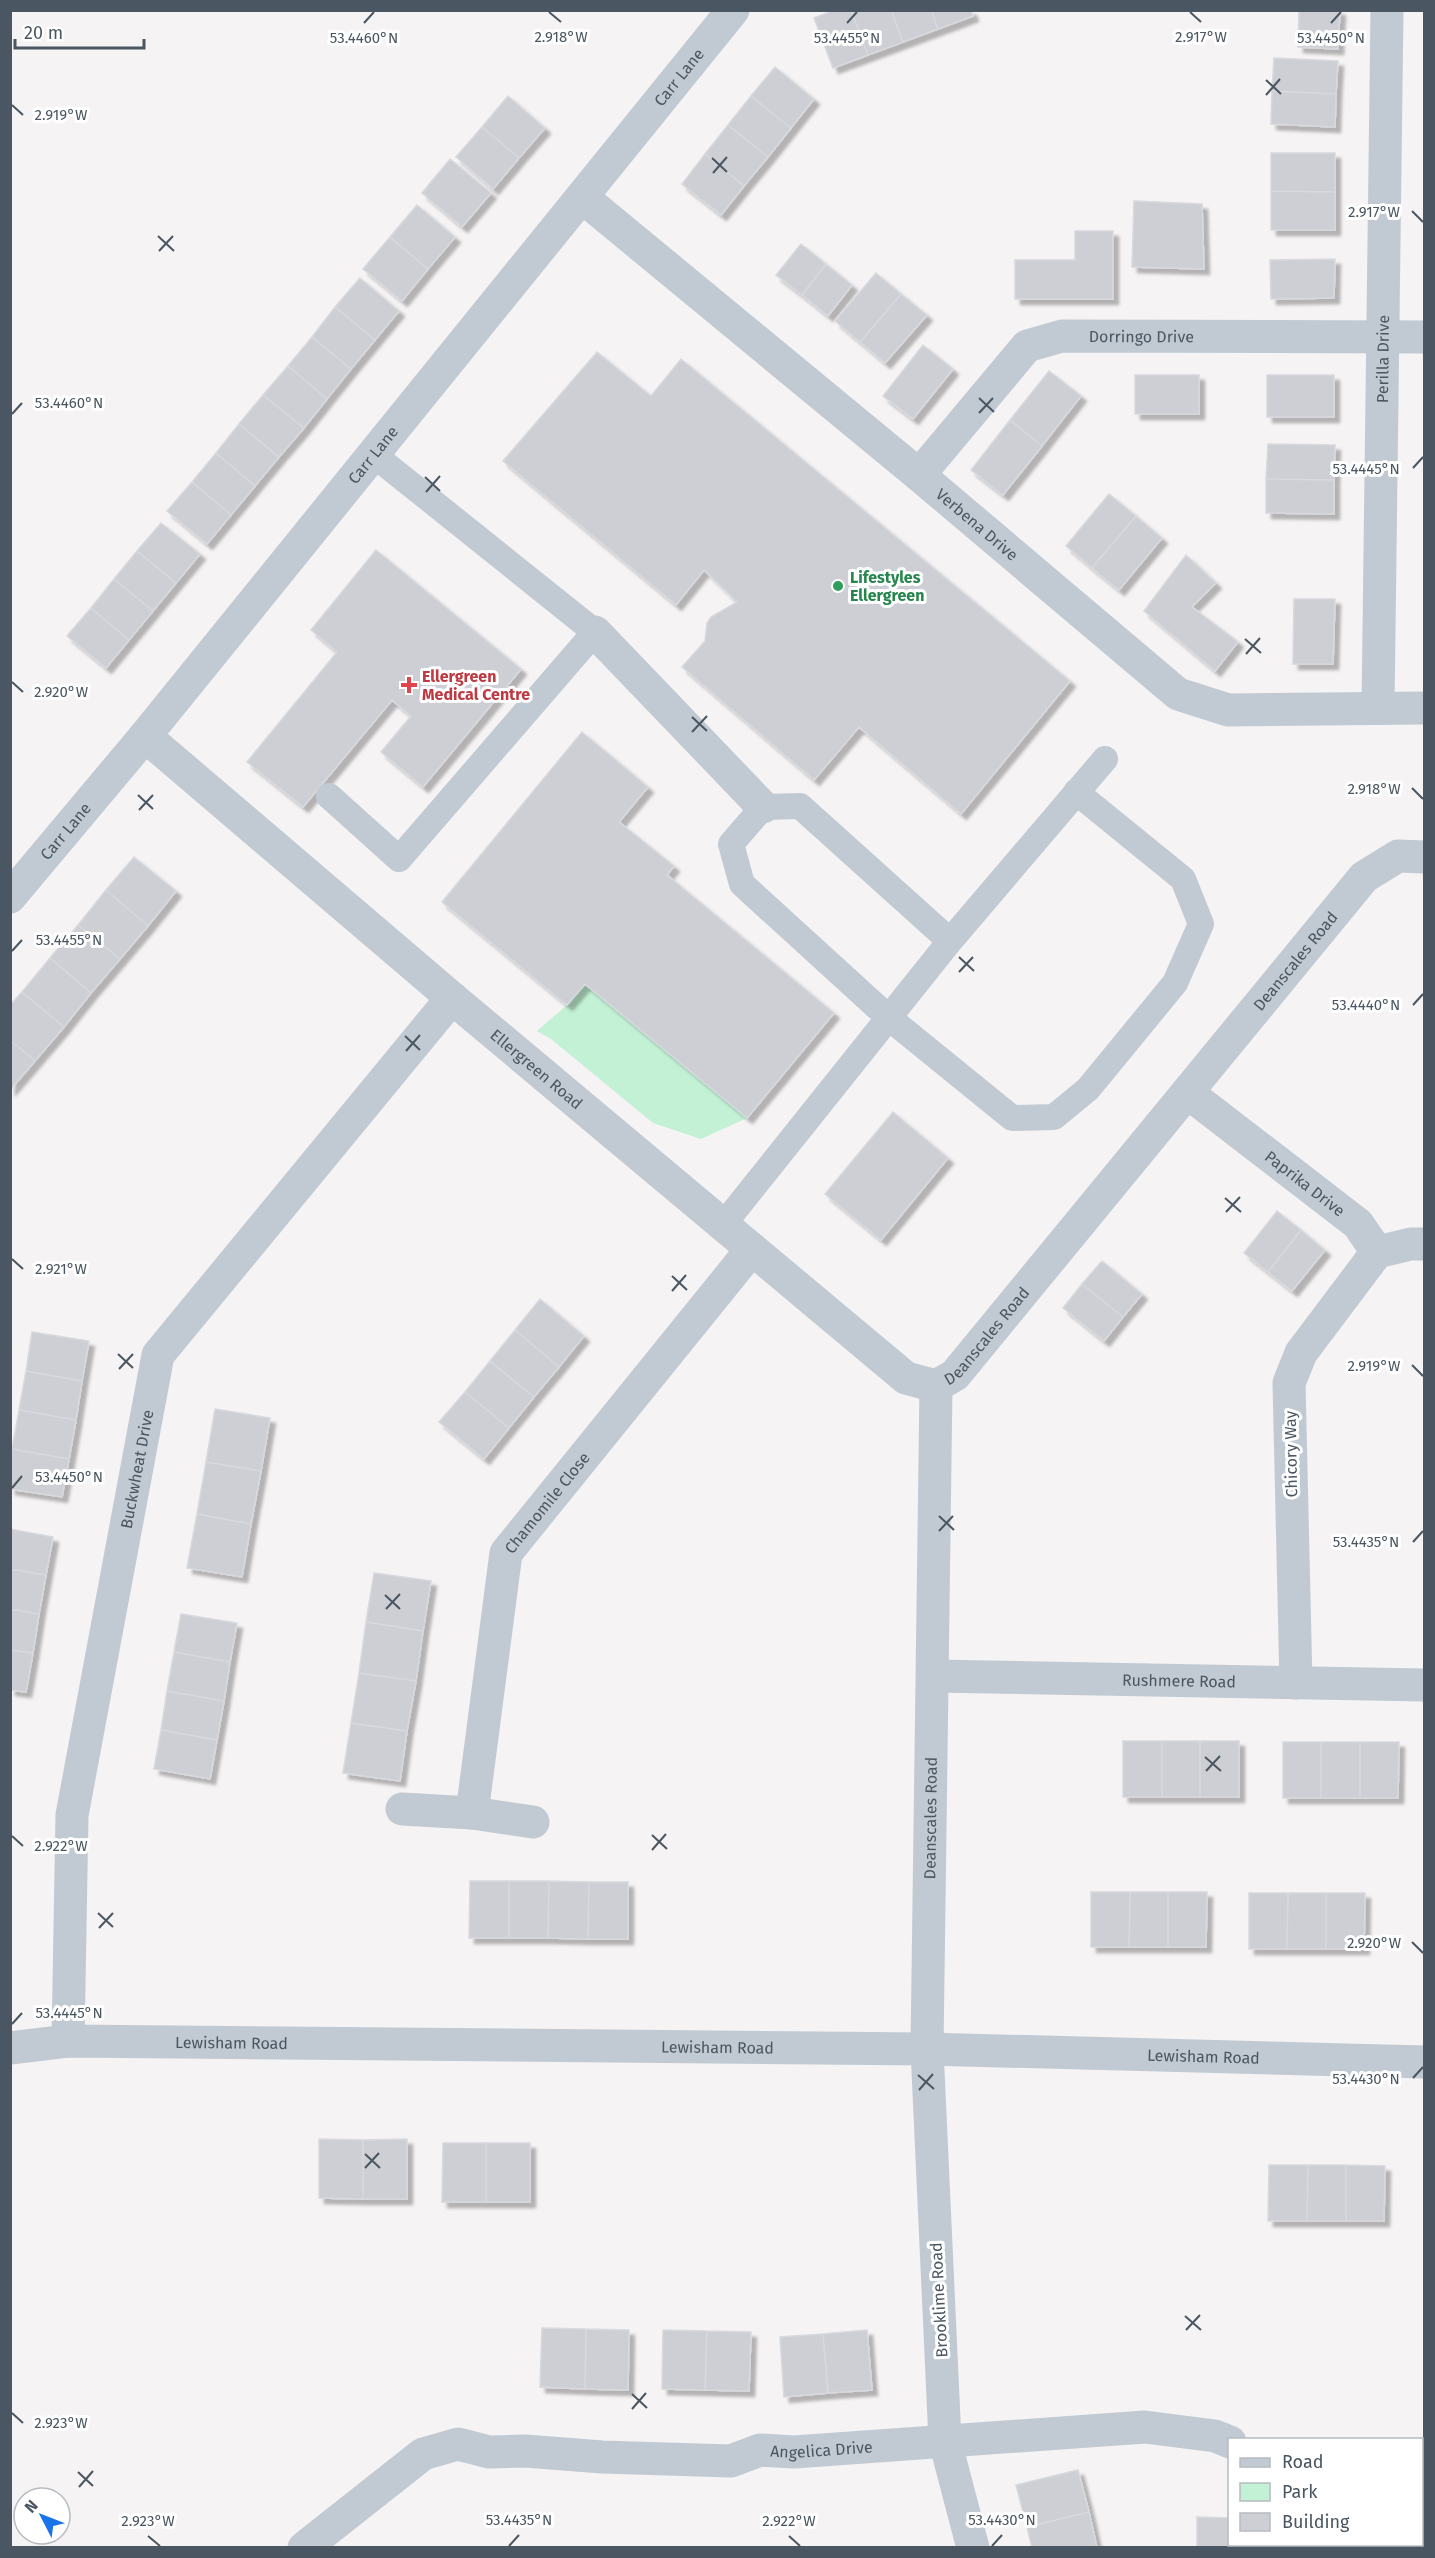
<svg xmlns="http://www.w3.org/2000/svg" width="1435" height="2558" viewBox="0 0 1435 2558" font-family="'Fira Sans',sans-serif">
	<style>
		.green { fill: #c3f1d5 }
		.building { fill: #cdcfd5; stroke: #d7d9de; stroke-width: 1.5; filter: url(#shadow) }
		.lines { fill: none; stroke-linecap: round; stroke-linejoin: round }
		.lane { stroke: #c1cad2; stroke-width: 26 }
		.street { stroke: #c1cad2; stroke-width: 33 }
		.ticks { fill: none; stroke: #4a5661; stroke-width: 2 }
		.leisure-dot { fill: #2e9e5b; stroke: #fff; stroke-width: 2 }
		.health-dot { fill: #e0444e; stroke: #fff; stroke-width: 2 }
		.labels { text-anchor: middle; dominant-baseline: central; stroke-width: 6; stroke-linejoin: round; paint-order: stroke }
		.street-label { font-size: 16px; fill: #4a5661; stroke: #fff }
		.leisure-label { font-size: 16px; font-weight: bold; fill: #27864d; stroke: #fff; text-anchor: start }
		.health-label { font-size: 16px; font-weight: bold; fill: #be3a42; stroke: #fff; text-anchor: start }
		.ticks-label { font-size: 15px; text-anchor: middle; fill: #4a5661; stroke: #fff; stroke-width: 6; stroke-linejoin: round; paint-order: stroke }
	</style>
	<defs>
		<filter id="shadow"><feDropShadow dx="5.5" dy="5.5" stdDeviation="1.5" flood-color="#0004"/></filter>
	</defs>
	<rect width="100%" height="100%" fill="#f5f3f3"/>
	<path class="green" d="M585,984L747,1118L701,1139L653,1123L551,1039L537,1031L567,1005Z"/>
	<path class="building" d="M835,10H851L868,55L833,68L814,18Z
		M851,10H891L903,42L868,55Z
		M891,10H931L938,29L903,42Z
		M931,10H971L973,16L938,29Z
		M1299,10H1340L1338,49L1298,47Z
		M1274,58L1338,61L1336,94L1272,91Z
		M775,67L814,99L791,128L751,96Z
		M1272,91L1336,94L1335,127L1271,124Z
		M508,96L545,128L519,158L482,127Z
		M751,96L791,128L768,157L728,125Z
		M728,125L768,157L744,186L705,154Z
		M482,127L519,158L493,189L456,157Z
		M1271,153H1335V192L1271,191Z
		M705,154L744,186L721,215L682,184Z
		M450,159L491,193L462,227L422,193Z
		M1271,191L1335,192V230H1271Z
		M1134,201L1202,204L1204,269L1132,267Z
		M417,205L455,237L428,269L390,237Z
		M1075,231H1113V299H1015V260H1075Z
		M390,237L428,269L402,301L363,269Z
		M801,244L826,264L802,295L776,275Z
		M1335,259L1334,298L1271,299L1270,260Z
		M826,264L852,285L828,316L802,295Z
		M876,273L901,294L860,342L835,321Z
		M360,278L399,311L375,340L335,307Z
		M901,294L927,315L885,363L860,342Z
		M335,307L375,340L351,369L312,337Z
		M312,337L351,369L327,399L288,366Z
		M923,345L953,369L913,419L883,396Z
		M597,352L651,396L681,359L1070,681L961,814L859,727L814,780L682,667L705,641L707,623L711,617L737,602L704,570L676,605L503,461Z
		M288,366L327,399L304,428L263,395Z
		M1049,371L1081,396L1042,446L1010,420Z
		M1135,375H1199V414H1135Z
		M1267,375H1334V417H1267Z
		M263,395L304,428L279,457L239,424Z
		M1010,420L1042,446L1003,495L971,470Z
		M239,424L279,457L255,486L216,453Z
		M1268,444L1335,445L1334,480L1266,479Z
		M216,453L255,486L231,515L192,482Z
		M1266,479L1334,480V514L1266,513Z
		M192,482L231,515L207,544L167,511Z
		M1109,494L1136,516L1092,568L1066,546Z
		M1136,516L1162,538L1119,590L1092,568Z
		M161,523L200,554L176,583L137,551Z
		M376,550L521,669L423,787L381,752L411,716L392,700L303,807L247,762L337,652L311,630Z
		M137,551L176,583L153,611L114,579Z
		M1186,555L1216,583L1192,607L1238,642L1215,671L1144,611Z
		M114,579L153,611L129,640L91,608Z
		M1294,599H1335L1333,664H1293Z
		M91,608L129,640L106,668L67,636Z
		M582,732L648,787L619,822L674,866L667,875L834,1013L747,1118L585,984L567,1005L442,902Z
		M134,857L176,891L148,926L106,890Z
		M106,890L148,926L120,959L78,925Z
		M78,925L120,959L91,993L50,958Z
		M50,958L91,993L64,1027L22,992Z
		M22,992L64,1027L35,1061L10,1040V1005Z
		M10,1040L35,1061L10,1090Z
		M893,1112L948,1158L881,1240L825,1194Z
		M1277,1211L1301,1230L1268,1272L1244,1253Z
		M1301,1230L1325,1250L1292,1291L1268,1272Z
		M1102,1261L1142,1294L1123,1317L1082,1284Z
		M1082,1284L1123,1317L1104,1341L1063,1308Z
		M540,1299L584,1336L559,1367L515,1330Z
		M515,1330L559,1367L534,1397L490,1361Z
		M32,1332L89,1341L82,1381L26,1371Z
		M490,1361L534,1397L509,1428L465,1392Z
		M26,1371L82,1381L76,1420L19,1410Z
		M465,1392L509,1428L484,1459L439,1422Z
		M215,1409L270,1418L261,1471L206,1462Z
		M19,1410L76,1420L69,1459L12,1449Z
		M12,1449L69,1459L62,1497L10,1489Z
		M206,1462L261,1471L251,1524L197,1514Z
		M197,1514L251,1524L242,1577L187,1568Z
		M10,1529L53,1537L46,1575L10,1569Z
		M10,1569L46,1575L39,1614L10,1609Z
		M374,1573L431,1581L423,1631L366,1622Z
		M10,1609L39,1614L33,1653L10,1650Z
		M181,1614L237,1623L230,1662L174,1652Z
		M366,1622L423,1631L416,1681L359,1673Z
		M10,1650L33,1653L26,1692L10,1690Z
		M174,1652L230,1662L224,1701L167,1691Z
		M359,1673L416,1681L407,1731L351,1723Z
		M167,1691L224,1701L217,1740L161,1730Z
		M351,1723L407,1731L400,1781L343,1773Z
		M161,1730L217,1740L210,1779L154,1769Z
		M1123,1741H1162V1797H1123Z
		M1162,1741H1200V1797H1162Z
		M1200,1741H1239V1797H1200Z
		M1283,1742H1321V1798H1283Z
		M1321,1742H1360V1798H1321Z
		M1360,1742H1399L1398,1798H1360Z
		M470,1881H509V1938H469Z
		M509,1881H549L548,1938H509Z
		M549,1881L589,1882L588,1939L548,1938Z
		M589,1882H628V1939H588Z
		M1091,1892H1130L1129,1947H1091Z
		M1130,1892H1168V1947H1129Z
		M1168,1892H1207L1206,1947H1168Z
		M1249,1893H1288L1287,1949H1249Z
		M1288,1893H1326V1949H1287Z
		M1326,1893H1365L1364,1949H1326Z
		M319,2139L363,2140V2199L319,2198Z
		M407,2139V2199H363V2140Z
		M443,2143H486V2202H442Z
		M486,2143H530V2202H486Z
		M1269,2165H1308L1307,2221H1268Z
		M1308,2165H1346V2221H1307Z
		M1346,2165L1385,2166L1384,2221H1346Z
		M542,2328L586,2329L585,2389L540,2387Z
		M586,2329L629,2330L628,2390L585,2389Z
		M663,2330L707,2331L705,2390L662,2389Z
		M867,2330L872,2390L828,2393L823,2334Z
		M707,2331L751,2332L749,2391L705,2390Z
		M823,2334L828,2393L784,2397L780,2337Z
		M1078,2470L1089,2512L1027,2527L1016,2485Z
		M1089,2512L1097,2548H1032L1027,2527Z
		M1197,2517L1230,2518V2544H1394V2548H1197Z"/>
	<g class="lines">
		<path class="lane" d="M329,796L399,859L595,632L374,455
			M950,941L800,806L763,807L731,844L742,884L889,1018L1012,1118L1054,1117L1088,1089L1175,983L1201,924L1183,879L1076,792
			M723,1225L950,941L1105,759"/>
		<g class="street">
			<path id="s1" d="M582,197L919,475L1178,694L1228,710L1424,708"/>
			<path id="s2" d="M919,475L1027,346L1062,336L1424,337"/>
			<path d="M595,632L763,807"/>
			<path id="s3" d="M1378,707L1387,10"/>
			<path id="s4" d="M145,736L452,998L906,1378L936,1386"/>
			<path id="s5" d="M10,897L145,736L733,10"/>
			<path id="s6" d="M1188,1093L1358,1224L1377,1252L1411,1244H1424"/>
			<path id="s7" d="M933,1676L1424,1685"/>
			<path d="M1296,1683L1289,1383L1301,1353L1377,1252"/>
			<path d="M402,1809L472,1813L533,1822"/>
			<path id="s8" d="M472,1813L506,1553L752,1249"/>
			<path id="s9" d="M68,2041L72,1815L158,1355L452,998"/>
			<path id="s10" d="M10,2048L68,2041L927,2049L1424,2062"/>
			<path d="M1422,2478H1424"/>
			<path id="s11" d="M304,2548L423,2454L458,2444L489,2452L525,2451L602,2457L731,2461L760,2450L794,2452L1145,2427L1215,2436L1230,2442"/>
			<path id="s12" d="M973,2548L945,2441L927,2049L936,1386L955,1375L1364,877L1398,856L1424,857"/>
		</g>
	</g>
	<path class="ticks" d="M549,12L561,22M1190,12L1201,22M364,23L374,12M847,23L857,12M1331,23L1341,12M1266,80L1281,94M1266,95L1280,79M12,105L23,115M712,158L727,172M713,173L727,157M1412,211L1423,222M158,236L174,251M159,251L173,236M979,398L994,412M979,413L993,398M12,414L22,403M1413,468L1423,457M425,477L440,491M426,492L440,476M1245,639L1261,653M1246,654L1260,638M12,682L23,692M692,717L707,731M692,732L707,716M1412,788L1423,799M138,795L153,809M139,810L153,795M12,951L22,940M959,957L974,971M959,972L973,957M1413,1005L1423,994M405,1036L420,1050M406,1051L420,1035M1225,1198L1241,1212M1226,1212L1240,1197M12,1259L23,1269M672,1276L687,1290M672,1291L686,1275M118,1354L133,1368M1412,1365L1423,1376M119,1369L133,1354M12,1488L22,1476M939,1516L954,1530M939,1531L953,1516M1413,1542L1423,1531M385,1595L400,1609M386,1609L400,1594M1205,1757L1221,1771M1206,1771L1220,1756M652,1835L667,1849M12,1836L23,1846M652,1850L666,1834M98,1913L113,1927M99,1928L113,1913M1412,1942L1423,1953M12,2024L22,2013M918,2075L934,2089M1413,2078L1423,2067M919,2090L933,2074M365,2154L380,2168M365,2168L379,2153M1185,2316L1201,2330M1186,2330L1200,2315M632,2394L647,2408M632,2409L646,2393M12,2413L23,2423M78,2472L93,2486M79,2487L93,2471M148,2536L160,2546M789,2536L800,2546M509,2546L519,2535M992,2546L1002,2535"/>
	<circle class="leisure-dot" cx="838" cy="586" r="6"/>
	<path class="health-dot" d="M406 676h6v6h6v6h-6v6h-6v-6h-6v-6h6z"/>
	<g class="labels">
		<g class="street-label">
			<text stroke="none"><textPath href="#s5" startOffset="1058">Carr Lane</textPath></text>
			<text stroke="none"><textPath href="#s2" startOffset="284">Dorringo Drive</textPath></text>
			<text stroke="none"><textPath href="#s3" startOffset="348">Perilla Drive</textPath></text>
			<text stroke="none"><textPath href="#s5" startOffset="572">Carr Lane</textPath></text>
			<text stroke="none"><textPath href="#s1" startOffset="513">Verbena Drive</textPath></text>
			<text stroke="none"><textPath href="#s5" startOffset="86">Carr Lane</textPath></text>
			<text stroke="none"><textPath href="#s12" startOffset="1724">Deanscales Road</textPath></text>
			<text stroke="none"><textPath href="#s4" startOffset="514">Ellergreen Road</textPath></text>
			<text stroke="none"><textPath href="#s6" startOffset="148">Paprika Drive</textPath></text>
			<text stroke="none"><textPath href="#s12" startOffset="1238">Deanscales Road</textPath></text>
			<text transform="translate(1291 1454) rotate(-91)">Chicory Way</text>
			<text stroke="none"><textPath href="#s9" startOffset="578">Buckwheat Drive</textPath></text>
			<text stroke="none"><textPath href="#s8" startOffset="327">Chamomile Close</textPath></text>
			<text stroke="none"><textPath href="#s7" startOffset="246">Rushmere Road</textPath></text>
			<text stroke="none"><textPath href="#s12" startOffset="734">Deanscales Road</textPath></text>
			<text stroke="none"><textPath href="#s10" startOffset="222">Lewisham Road</textPath></text>
			<text stroke="none"><textPath href="#s10" startOffset="708">Lewisham Road</textPath></text>
			<text stroke="none"><textPath href="#s10" startOffset="1194">Lewisham Road</textPath></text>
			<text transform="translate(939 2300) rotate(-93)">Brooklime Road</text>
			<text stroke="none"><textPath href="#s11" startOffset="555">Angelica Drive</textPath></text>
		</g>
		<g class="leisure-label">
			<text x="850" y="577">Lifestyles<tspan x="850" dy="18">Ellergreen</tspan></text>
		</g>
		<g class="health-label">
			<text x="422" y="676">Ellergreen<tspan x="422" dy="18">Medical Centre</tspan></text>
		</g>
	</g>
	<g class="ticks-label">
		<text x="561" y="42">2.918°W</text>
		<text x="1201" y="42">2.917°W</text>
		<text x="364" y="43">53.4460°N</text>
		<text x="847" y="43">53.4455°N</text>
		<text x="1331" y="43">53.4450°N</text>
		<text x="61" y="120">2.919°W</text>
		<text x="1374" y="217">2.917°W</text>
		<text x="69" y="408">53.4460°N</text>
		<text x="1366" y="474">53.4445°N</text>
		<text x="61" y="697">2.920°W</text>
		<text x="1374" y="794">2.918°W</text>
		<text x="69" y="945">53.4455°N</text>
		<text x="1366" y="1010">53.4440°N</text>
		<text x="61" y="1274">2.921°W</text>
		<text x="1374" y="1371">2.919°W</text>
		<text x="69" y="1482">53.4450°N</text>
		<text x="1366" y="1547">53.4435°N</text>
		<text x="61" y="1851">2.922°W</text>
		<text x="1374" y="1948">2.920°W</text>
		<text x="69" y="2018">53.4445°N</text>
		<text x="1366" y="2084">53.4430°N</text>
		<text x="61" y="2428">2.923°W</text>
		<text x="519" y="2525">53.4435°N</text>
		<text x="1002" y="2525">53.4430°N</text>
		<text x="148" y="2526">2.923°W</text>
		<text x="789" y="2526">2.922°W</text>
	</g>
	<rect width="1435" height="2558" fill="none" stroke="#4a5661" stroke-width="24"/>
	<rect x="1228" y="2438" width="195" height="108" fill="#ffffff" stroke="#b7bbc0" stroke-width="1.5"/>
	<rect x="1240" y="2458" width="30" height="9" fill="#c1cad2" stroke="#b7bbc0" stroke-width="1.5"/>
	<text x="1282" y="2468" font-size="18" fill="#4a5661">Road</text>
	<rect x="1240" y="2483" width="30" height="18" fill="#c3f1d5" stroke="#b7bbc0" stroke-width="1.5"/>
	<text x="1282" y="2498" font-size="18" fill="#4a5661">Park</text>
	<rect x="1240" y="2513" width="30" height="18" fill="#cdcfd5" stroke="#b7bbc0" stroke-width="1.5"/>
	<text x="1282" y="2528" font-size="18" fill="#4a5661">Building</text>
	<g transform="translate(42 2516) rotate(312)"><circle r="28" fill="#ffffff" stroke="#b7bbc0" stroke-width="1.5"/>
	<path d="M0-4.5L10 22L0 15L-10 22Z" fill="#1a73e8"/>
	<text y="-9" font-size="16" font-weight="bold" text-anchor="middle" fill="#4a5661">N</text>
	</g>
	<path d="M15 39v9h129v-9" fill="none" stroke="#4a5661" stroke-width="3"/>
	<text x="24" y="39" font-size="18" fill="#4a5661" stroke="#ffffff" stroke-width="4.5" paint-order="stroke">20 m</text>
</svg>
